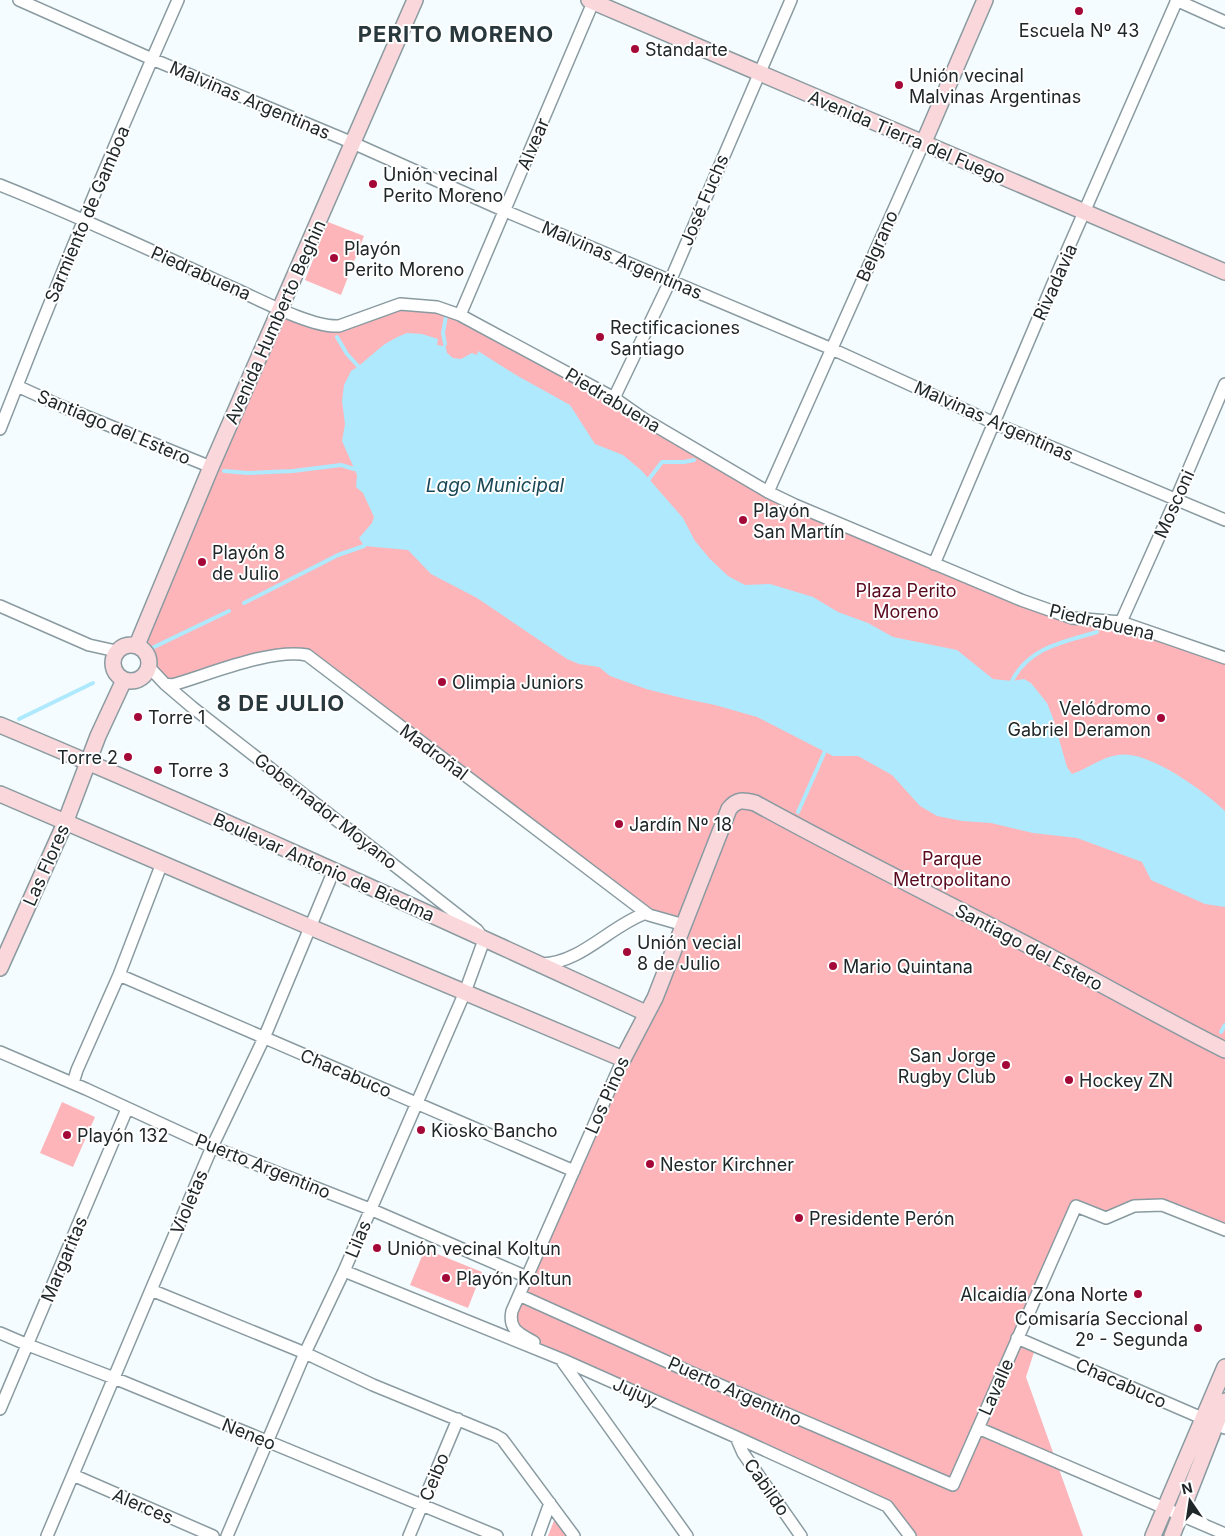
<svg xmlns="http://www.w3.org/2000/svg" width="1225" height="1536" viewBox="0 0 1225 1536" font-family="Inter,sans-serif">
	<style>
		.green { fill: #fdb5ba }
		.water { fill: #afe9fd }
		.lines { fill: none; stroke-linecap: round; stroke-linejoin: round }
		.stream { stroke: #afe9fd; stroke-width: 4 }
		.street-casing { stroke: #899ba1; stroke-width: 14 }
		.secondary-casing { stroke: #899ba1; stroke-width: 18 }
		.street { stroke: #fff; stroke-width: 11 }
		.secondary { stroke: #fad7db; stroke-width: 15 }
		.poi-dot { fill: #a40838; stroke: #fff; stroke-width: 2 }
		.labels { text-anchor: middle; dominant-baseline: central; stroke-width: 4; stroke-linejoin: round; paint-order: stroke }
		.poi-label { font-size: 18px; fill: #202729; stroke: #fff; text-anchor: start }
		.street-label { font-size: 18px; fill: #202729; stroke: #fff }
		.park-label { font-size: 18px; fill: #590a1d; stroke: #fff }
		.water-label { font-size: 19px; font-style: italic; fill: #1a4856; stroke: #fff }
		.district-label { font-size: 22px; font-weight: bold; letter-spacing: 1px; fill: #28383d; stroke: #fff }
	</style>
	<rect width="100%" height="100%" fill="#f4fcff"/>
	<path class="green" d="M328,222L364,236L341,295L305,280Z
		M400,304L461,315L768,492L1071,618L1121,622L1225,658V1230L1162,1205L1106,1218L1076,1207L1018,1338L1036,1346L1026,1377L1083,1536H910L887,1506L561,1359L519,1333L510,1319L684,926L649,915L471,781L294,653L172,685L150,662L146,652L142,648L281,309L328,326Z
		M62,1102L95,1117L73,1167L40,1153Z
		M425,1249L482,1272L468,1308L410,1285Z
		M555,1518L568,1536H548Z"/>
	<path class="water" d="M407,333L422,334L438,339L437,345L443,346L445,344L447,353L453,358L461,359L472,353L477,355L478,351L516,375L570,405L595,444L623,455L642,471L683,518L695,541L710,559L728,576L745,585L770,584L813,597L838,612L868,623L893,637L957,650L993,679L1012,681L1024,679L1031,683L1047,703L1053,718L1067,767L1072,774C1087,769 1102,757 1118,755C1147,749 1204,791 1225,811V907L1205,904L1151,880L1142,862L1077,838L1033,833L991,823L962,821L937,816L920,806L892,775L858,756H833L757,717L715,705L686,699L646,689L610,676L599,667L579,664L567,659L477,598L431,574L408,550L364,546L359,538L372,523L374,517L363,493L356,487L357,475L342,441L345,424L342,401L344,385L351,371C360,366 365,360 373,354C383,344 394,338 407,333Z"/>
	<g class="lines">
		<path class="stream" d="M337,337L347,354L359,367
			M445,344L443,333L446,316
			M224,471L248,473L293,471L341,465L354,469
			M649,479L662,462H684L694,460
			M244,603L338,555L364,546
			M152,648L229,611
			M1012,681C1029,647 1064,642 1097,632
			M19,719L93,683
			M798,812L825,751
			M1221,1032L1225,1025"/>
		<defs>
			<path id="street" d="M19,0L152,59L353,143L505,211L832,349L994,423L1225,520
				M1176,0L1225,22
				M0,185C75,215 149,249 222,283C251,295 310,328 339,326L400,304L437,307L460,315L614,398L644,419L768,492L795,505L1021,600L1072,618L1121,622L1225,658
				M460,315L594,0
				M17,386L61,406L211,467
				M614,398L671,279L791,0
				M0,429C56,285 115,142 178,0
				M768,492L923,144
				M934,564L1060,267L1177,0
				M0,606L89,645L116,651
				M1121,622L1176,499L1225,384
				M149,667L165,684L192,707L477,930L484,940L465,992L344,1271L305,1353L227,1536
				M165,684L172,685C208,675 270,648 307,655L649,915L684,925
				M542,964C581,963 610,926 646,913
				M119,975L574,1171
				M0,1052L86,1089L212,1147L370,1209L527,1277
				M73,1083L77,1070L119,975L162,863
				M344,1271L561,1359L736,1437L887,1506L910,1536
				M151,1290L305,1353L373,1385L495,1435L502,1439L574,1536
				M519,1295L692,1373L953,1485L1076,1206L1106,1218L1134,1206L1162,1205L1225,1230
				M0,1333L28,1345L114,1378L497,1536
				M1017,1338L1225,1428
				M534,1342C520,1334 508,1330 512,1311L623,1059
				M562,1361L687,1536
				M0,1409L127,1109
				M978,1428L1225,1534
				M736,1437L743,1453L801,1536
				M73,1475L213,1536
				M47,1536L151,1290L212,1147L264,1038L334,870
				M409,1536L458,1419
				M538,1536L550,1503"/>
			<path id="secondary" d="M589,0L1225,272
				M923,144L985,0
				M113 663a18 18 0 1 1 36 0a18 18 0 1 1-36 0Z
				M137,645L211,467L415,0
				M0,725C218,816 432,915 646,1013
				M0,794L310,927L623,1059L655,998L729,809C737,799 743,800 755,803C849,855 946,902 1041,952C1102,984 1163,1019 1225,1050
				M0,968L65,823L98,736L124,680
				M1153,1536L1225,1367
				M1172,1536L1225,1401"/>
		</defs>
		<use href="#street" class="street-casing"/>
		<use href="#secondary" class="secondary-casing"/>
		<use href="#street" class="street"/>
		<use href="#secondary" class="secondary"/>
	</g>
	<g class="poi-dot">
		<circle cx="1079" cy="11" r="5"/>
		<circle cx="635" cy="49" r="5"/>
		<circle cx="899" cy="85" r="5"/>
		<circle cx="373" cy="184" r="5"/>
		<circle cx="334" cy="258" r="5"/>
		<circle cx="600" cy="337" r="5"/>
		<circle cx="743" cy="520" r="5"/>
		<circle cx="202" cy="562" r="5"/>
		<circle cx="442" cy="682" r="5"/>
		<circle cx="138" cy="717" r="5"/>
		<circle cx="1161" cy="718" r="5"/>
		<circle cx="128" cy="757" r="5"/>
		<circle cx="158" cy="770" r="5"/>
		<circle cx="619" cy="824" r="5"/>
		<circle cx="627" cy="952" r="5"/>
		<circle cx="833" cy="966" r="5"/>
		<circle cx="1006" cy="1065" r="5"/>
		<circle cx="1069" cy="1080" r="5"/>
		<circle cx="421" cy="1130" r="5"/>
		<circle cx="67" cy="1135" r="5"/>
		<circle cx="650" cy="1164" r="5"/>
		<circle cx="799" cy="1218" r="5"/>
		<circle cx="377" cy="1248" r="5"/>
		<circle cx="446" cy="1278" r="5"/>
		<circle cx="1138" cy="1294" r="5"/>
		<circle cx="1198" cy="1328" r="5"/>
	</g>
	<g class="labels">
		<g class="poi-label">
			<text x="1079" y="30" text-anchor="middle">Escuela Nº 43</text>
			<text x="645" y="49">Standarte</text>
			<text x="909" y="75">Unión vecinal<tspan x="909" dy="21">Malvinas Argentinas</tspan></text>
			<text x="383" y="174">Unión vecinal<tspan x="383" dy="21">Perito Moreno</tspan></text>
			<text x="344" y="248">Playón<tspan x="344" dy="21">Perito Moreno</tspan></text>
			<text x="610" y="327">Rectificaciones<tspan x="610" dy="21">Santiago</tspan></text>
			<text x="753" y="510">Playón<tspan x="753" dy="21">San Martín</tspan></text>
			<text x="212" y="552">Playón 8<tspan x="212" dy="21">de Julio</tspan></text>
			<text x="452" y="682">Olimpia Juniors</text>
			<text x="1151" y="708" text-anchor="end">Velódromo<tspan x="1151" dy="21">Gabriel Deramon</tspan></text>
			<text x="148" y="717">Torre 1</text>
			<text x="118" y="757" text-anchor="end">Torre 2</text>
			<text x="168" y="770">Torre 3</text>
			<text x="629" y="824">Jardín Nº 18</text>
			<text x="637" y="942">Unión vecial<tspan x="637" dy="21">8 de Julio</tspan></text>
			<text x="843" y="966">Mario Quintana</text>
			<text x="996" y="1055" text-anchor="end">San Jorge<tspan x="996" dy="21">Rugby Club</tspan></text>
			<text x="1079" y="1080">Hockey ZN</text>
			<text x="431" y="1130">Kiosko Bancho</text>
			<text x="77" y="1135">Playón 132</text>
			<text x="660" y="1164">Nestor Kirchner</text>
			<text x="809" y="1218">Presidente Perón</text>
			<text x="387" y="1248">Unión vecinal Koltun</text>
			<text x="456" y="1278">Playón Koltun</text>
			<text x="1128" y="1294" text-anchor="end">Alcaidía Zona Norte</text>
			<text x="1188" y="1318" text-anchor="end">Comisaría Seccional<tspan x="1188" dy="21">2º - Segunda</tspan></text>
		</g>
		<g class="street-label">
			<text transform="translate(250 100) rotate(23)">Malvinas Argentinas</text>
			<text transform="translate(907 137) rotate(23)">Avenida Tierra del Fuego</text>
			<text transform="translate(533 144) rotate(-67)">Alvear</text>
			<text transform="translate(704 200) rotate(-67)">José Fuchs</text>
			<text transform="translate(87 214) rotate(-67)">Sarmiento de Gamboa</text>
			<text transform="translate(877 246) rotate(-66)">Belgrano</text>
			<text transform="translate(622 260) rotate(23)">Malvinas Argentinas</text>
			<text transform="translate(201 273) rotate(24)">Piedrabuena</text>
			<text transform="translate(1055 282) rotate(-66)">Rivadavia</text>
			<text transform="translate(275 322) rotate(-66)">Avenida Humberto Beghin</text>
			<text transform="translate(613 400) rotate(31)">Piedrabuena</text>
			<text transform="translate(994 421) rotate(24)">Malvinas Argentinas</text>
			<text transform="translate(114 427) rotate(23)">Santiago del Estero</text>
			<text transform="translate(1174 504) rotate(-66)">Mosconi</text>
			<text transform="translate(1102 622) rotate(13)">Piedrabuena</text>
			<text transform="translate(434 752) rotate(37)">Madroñal</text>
			<text transform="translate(326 811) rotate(38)">Gobernador Moyano</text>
			<text transform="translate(46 865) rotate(-66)">Las Flores</text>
			<text transform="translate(324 867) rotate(24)">Boulevar Antonio de Biedma</text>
			<text transform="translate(1029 947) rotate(28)">Santiago del Estero</text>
			<text transform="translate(346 1073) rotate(23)">Chacabuco</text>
			<text transform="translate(607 1095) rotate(-66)">Los Pinos</text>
			<text transform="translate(263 1166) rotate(22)">Puerto Argentino</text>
			<text transform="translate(189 1202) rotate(-67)">Violetas</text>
			<text transform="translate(358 1239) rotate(-67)">Lilas</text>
			<text transform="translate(64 1259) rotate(-67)">Margaritas</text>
			<text transform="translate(1121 1383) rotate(24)">Chacabuco</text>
			<text transform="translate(996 1387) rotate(-66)">Lavalle</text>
			<text transform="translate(735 1391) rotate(24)">Puerto Argentino</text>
			<text transform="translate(635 1392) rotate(24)">Jujuy</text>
			<text transform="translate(249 1434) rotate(22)">Neneo</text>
			<text transform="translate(434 1477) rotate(-68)">Ceibo</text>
			<text transform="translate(767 1487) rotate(55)">Cabildo</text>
			<text transform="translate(143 1506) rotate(23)">Alerces</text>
		</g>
		<g class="park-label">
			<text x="906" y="590">Plaza Perito<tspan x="906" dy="21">Moreno</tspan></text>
			<text x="952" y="858">Parque<tspan x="952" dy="21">Metropolitano</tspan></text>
		</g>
		<g class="water-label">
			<text x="495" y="485">Lago Municipal</text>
		</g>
		<g class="district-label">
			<text x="456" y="34">PERITO MORENO</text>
			<text x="281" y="703">8 DE JULIO</text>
		</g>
	</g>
	<g transform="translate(1190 1501) rotate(347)" stroke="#ffffff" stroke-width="4" paint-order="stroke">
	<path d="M0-4L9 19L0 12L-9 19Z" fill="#202729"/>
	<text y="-8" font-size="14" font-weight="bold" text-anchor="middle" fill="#202729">N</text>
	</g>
</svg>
